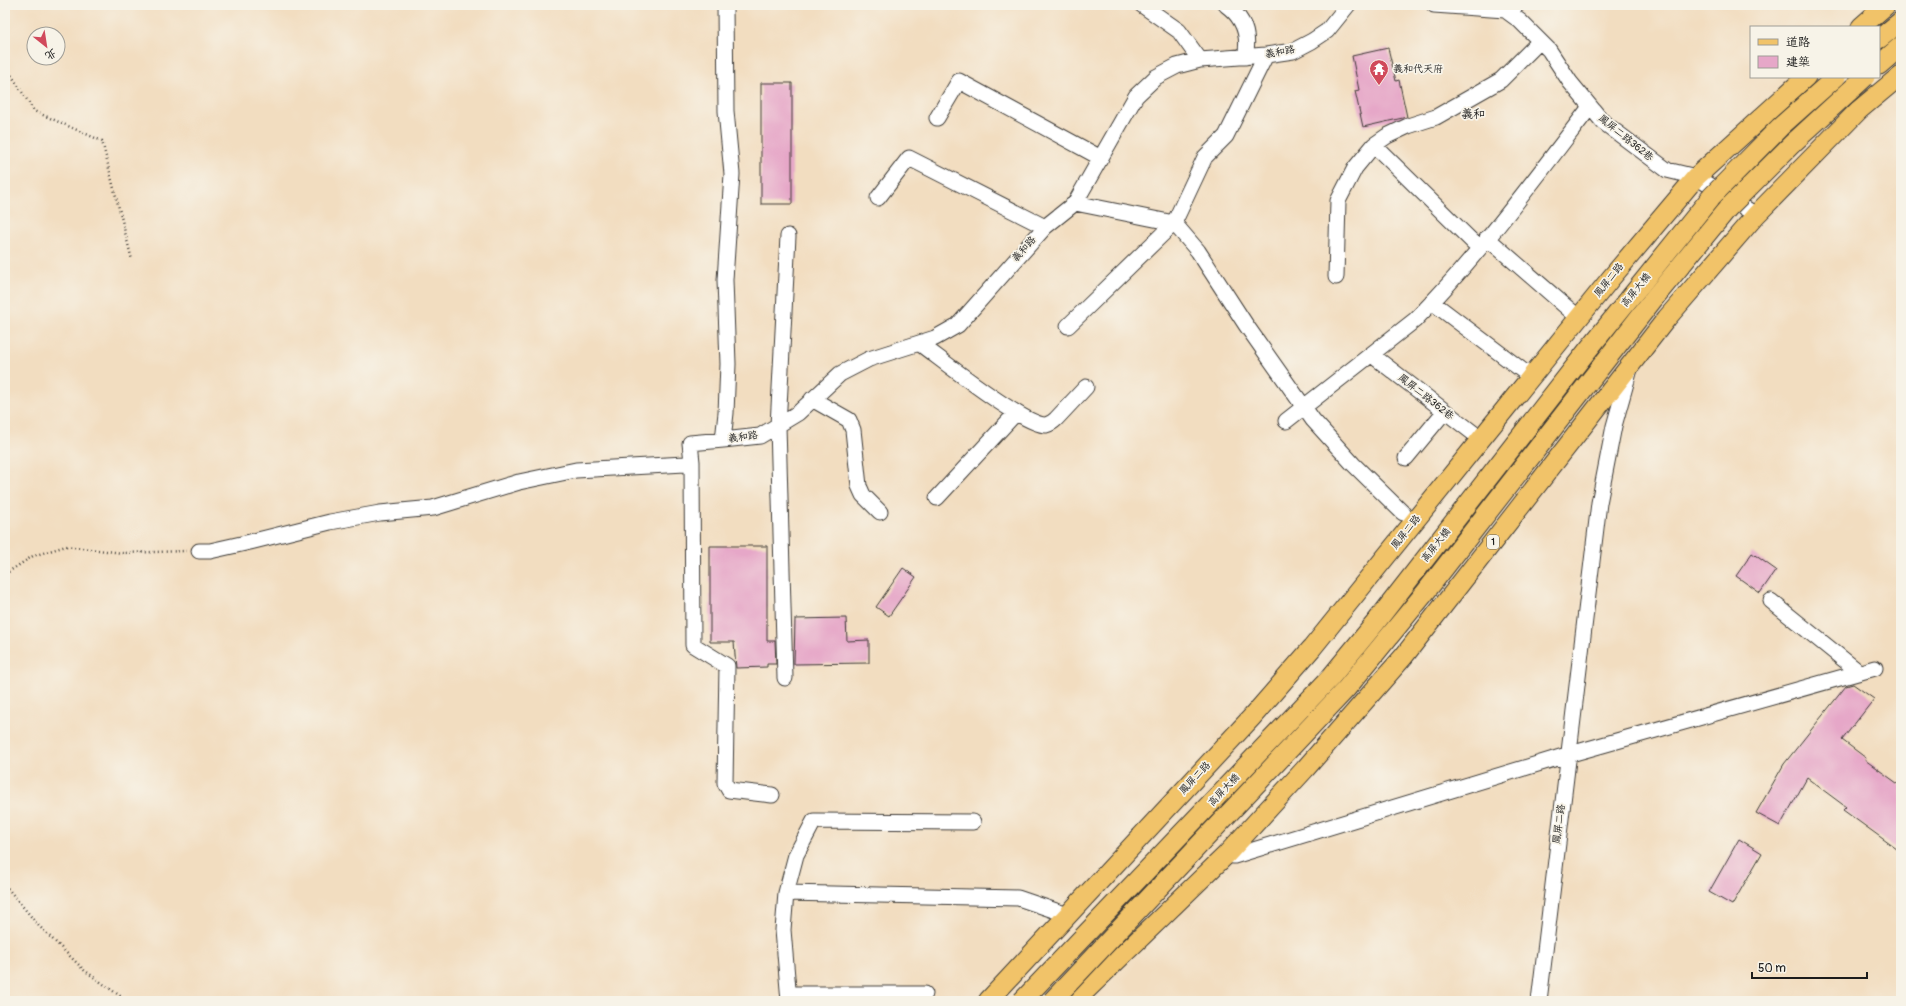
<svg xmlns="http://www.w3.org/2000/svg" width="1906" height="1006" viewBox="0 0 1906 1006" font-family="Pangolin,'LXGW WenKai TC',sans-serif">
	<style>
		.building { fill: #e6a7c8 }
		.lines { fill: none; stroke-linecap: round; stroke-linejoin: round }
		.minor-casing { stroke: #3c3935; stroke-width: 17 }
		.major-casing { stroke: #3c3935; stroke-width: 21 }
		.path { stroke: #3c3935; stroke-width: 2.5; stroke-dasharray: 1 3; stroke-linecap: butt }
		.minor { stroke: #fff; stroke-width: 15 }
		.major { stroke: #f1c369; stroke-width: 19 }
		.major-bridge-casing { stroke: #3c3935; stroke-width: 21; stroke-linecap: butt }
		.major-bridge { stroke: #f1c369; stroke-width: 19 }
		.labels { text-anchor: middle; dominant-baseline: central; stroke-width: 3.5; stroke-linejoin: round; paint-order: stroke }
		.shield { fill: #f7f3e8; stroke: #5e5c59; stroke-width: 1 }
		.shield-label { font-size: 9px; font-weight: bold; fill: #1c1c1c }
		.street-label { font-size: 10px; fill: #1c1c1c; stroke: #f7f3e8 }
		.poi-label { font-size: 10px; fill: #1c1c1c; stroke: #f7f3e8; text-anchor: start }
		.quarter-label { font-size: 12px; fill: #1c1c1c; stroke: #f7f3e8 }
	</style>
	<rect width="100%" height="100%" fill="#f7f3e8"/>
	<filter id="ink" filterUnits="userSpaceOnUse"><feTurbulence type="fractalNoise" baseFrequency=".025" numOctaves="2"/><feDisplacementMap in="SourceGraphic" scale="8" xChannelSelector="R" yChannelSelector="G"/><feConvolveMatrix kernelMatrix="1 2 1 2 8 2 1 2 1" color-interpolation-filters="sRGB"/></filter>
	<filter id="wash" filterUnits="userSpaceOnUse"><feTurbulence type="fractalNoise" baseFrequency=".012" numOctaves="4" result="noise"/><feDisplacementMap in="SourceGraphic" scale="16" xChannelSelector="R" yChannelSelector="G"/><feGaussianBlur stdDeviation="0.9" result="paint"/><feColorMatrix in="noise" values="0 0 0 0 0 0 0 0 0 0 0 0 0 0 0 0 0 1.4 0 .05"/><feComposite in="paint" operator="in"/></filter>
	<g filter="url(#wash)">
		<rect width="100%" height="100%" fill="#f2ddc0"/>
		<g id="blocks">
			<path class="building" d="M1388,48L1396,81L1399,80L1407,117L1363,127L1355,91L1359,90L1352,56Z
				M761,83H792V204H761Z
				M710,546H767V641H775L776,664H767V667L736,668L734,642H710Z
				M1752,553L1776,570L1760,593L1736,576Z
				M903,568L916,577L889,616L876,607Z
				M846,618L847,641L869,640V663L794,664L795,619Z
				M1853,684L1874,699L1842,740L1866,758L1865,760L1901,786V852L1843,810L1846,807L1807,778L1780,826L1756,813L1784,764L1846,686Z
				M1739,839L1762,853L1732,905L1709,892Z"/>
		</g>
	</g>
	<g filter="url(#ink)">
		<use href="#blocks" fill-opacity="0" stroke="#3c3935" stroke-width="1"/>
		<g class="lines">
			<defs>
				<path id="minor" d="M725,5L726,111L732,174L725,280L728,364L726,413L723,440L760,436L798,413L840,374L869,359L935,338L958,325L1045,227L1075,203L1136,96L1156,77L1177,66L1200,60L1266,55L1293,51L1312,41L1327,31L1348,5
					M1142,5L1179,31L1200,60
					M1226,5C1244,18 1250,35 1245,57
					M1434,5L1505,10L1517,5
					M1505,10L1520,21L1549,50L1570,82L1603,122L1667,170L1696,177L1756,215
					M937,118L959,81L1101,158
					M1374,145L1479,248
					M878,198L909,158L1045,227
					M1075,203L1174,223L1198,251L1246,325L1313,420L1353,464L1403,513
					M1487,238L1579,318
					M1336,277L1338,201L1355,168L1374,145L1387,136L1408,126L1436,117L1501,80L1540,41
					M1432,302L1531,377
					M1068,326L1174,223L1205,157L1226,136L1266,55
					M920,344C941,359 1024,426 1046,425C1050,424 1053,422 1056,419L1086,387
					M1372,355L1481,439
					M812,399L849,420L853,430L859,486L863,495L880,512
					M1286,421L1415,320C1479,255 1534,180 1590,107
					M1406,458L1445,411
					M692,462L693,645L727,666L725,783L729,790L772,795
					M937,498L1015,414
					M199,551H210L250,542L330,522L380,513L433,508L519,482L576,470L685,464L692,462L690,443L723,440
					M1771,601L1859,672
					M785,678L778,426L788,236
					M1226,855L1234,856L1567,755L1875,668
					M786,893L1018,898L1068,915
					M789,994H925
					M789,1001L783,930L786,893L796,855L814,821L973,822
					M1539,1001L1599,503L1614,426L1630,369"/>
				<path id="major" d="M1861,27L1886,5
					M1879,39L1901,21
					M1879,65L1901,46
					M988,1001L1252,717L1312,648L1611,278L1696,177L1806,77
					M1075,1001L1226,855L1305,769L1404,656L1667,318L1756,215L1859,110L1901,75"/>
			</defs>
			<use href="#minor" class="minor-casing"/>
			<use href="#major" class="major-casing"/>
			<path class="path" d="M5,65L34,111L102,141L132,260
				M5,574L33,556L66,546L122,553L186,551
				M5,885L38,925L84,970L127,1001"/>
			<use href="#minor" class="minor"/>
			<use href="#major" class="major"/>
			<defs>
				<path id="major-bridge" d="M1022,1001L1330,678L1376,622L1587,351L1712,196L1780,127L1836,77
					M1052,1001L1346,689L1424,594L1655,297L1728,208L1793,143L1865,77"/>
			</defs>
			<use href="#major-bridge" class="major-bridge-casing"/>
			<use href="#major-bridge" class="major-bridge"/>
		</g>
	</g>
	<defs>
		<symbol id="temple-pin" viewBox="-11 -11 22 30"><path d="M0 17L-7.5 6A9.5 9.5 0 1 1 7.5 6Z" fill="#d1495b" stroke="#f7f3e8"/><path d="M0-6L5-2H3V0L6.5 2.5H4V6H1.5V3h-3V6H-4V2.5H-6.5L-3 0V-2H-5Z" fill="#fff"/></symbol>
	</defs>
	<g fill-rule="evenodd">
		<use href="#temple-pin" x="1368" y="58" width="22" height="30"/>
	</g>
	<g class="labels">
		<rect class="shield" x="1487" y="535" width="12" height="14" rx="3"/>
		<g class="shield-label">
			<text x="1493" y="542">1</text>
		</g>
		<g class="street-label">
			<text transform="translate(1280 52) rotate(-11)">義和路</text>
			<text transform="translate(1626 138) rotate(39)">鳳屏二路362巷</text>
			<text transform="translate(1024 249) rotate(-48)">義和路</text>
			<text transform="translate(1609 280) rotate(-51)">鳳屏二路</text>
			<text transform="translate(1636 290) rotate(-51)">高屏大橋</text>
			<text transform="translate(1426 397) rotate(38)">鳳屏二路362巷</text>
			<text transform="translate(743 437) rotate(-8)">義和路</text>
			<text transform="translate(1406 532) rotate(-51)">鳳屏二路</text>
			<text transform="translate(1436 545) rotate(-52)">高屏大橋</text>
			<text transform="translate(1195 778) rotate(-47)">鳳屏二路</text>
			<text transform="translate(1224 790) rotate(-47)">高屏大橋</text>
			<text transform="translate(1559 824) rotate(-83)">鳳屏二路</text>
		</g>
		<g class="poi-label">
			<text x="1393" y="69">義和代天府</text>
		</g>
		<g class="quarter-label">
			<text x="1473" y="114">義和</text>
		</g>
	</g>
	<rect width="1906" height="1006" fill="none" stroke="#f7f3e8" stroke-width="20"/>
	<rect x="1750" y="26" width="130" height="52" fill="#f7f3e8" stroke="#9f9d96"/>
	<rect x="1758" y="39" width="20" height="6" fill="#f1c369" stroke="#9f9d96"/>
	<text x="1786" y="46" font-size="12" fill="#1c1c1c">道路</text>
	<rect x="1758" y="56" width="20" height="12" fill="#e6a7c8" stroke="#9f9d96"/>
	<text x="1786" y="66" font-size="12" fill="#1c1c1c">建築</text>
	<g transform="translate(46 46) rotate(150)"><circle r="19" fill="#f7f3e8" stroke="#9f9d96"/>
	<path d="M0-3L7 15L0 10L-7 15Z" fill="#d1495b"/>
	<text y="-6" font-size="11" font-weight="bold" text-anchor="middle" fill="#1c1c1c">北</text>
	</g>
	<path d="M1752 972v6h115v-6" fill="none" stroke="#1c1c1c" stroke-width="2"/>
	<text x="1758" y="972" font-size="12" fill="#1c1c1c" stroke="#f7f3e8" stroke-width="3" paint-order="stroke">50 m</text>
</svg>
